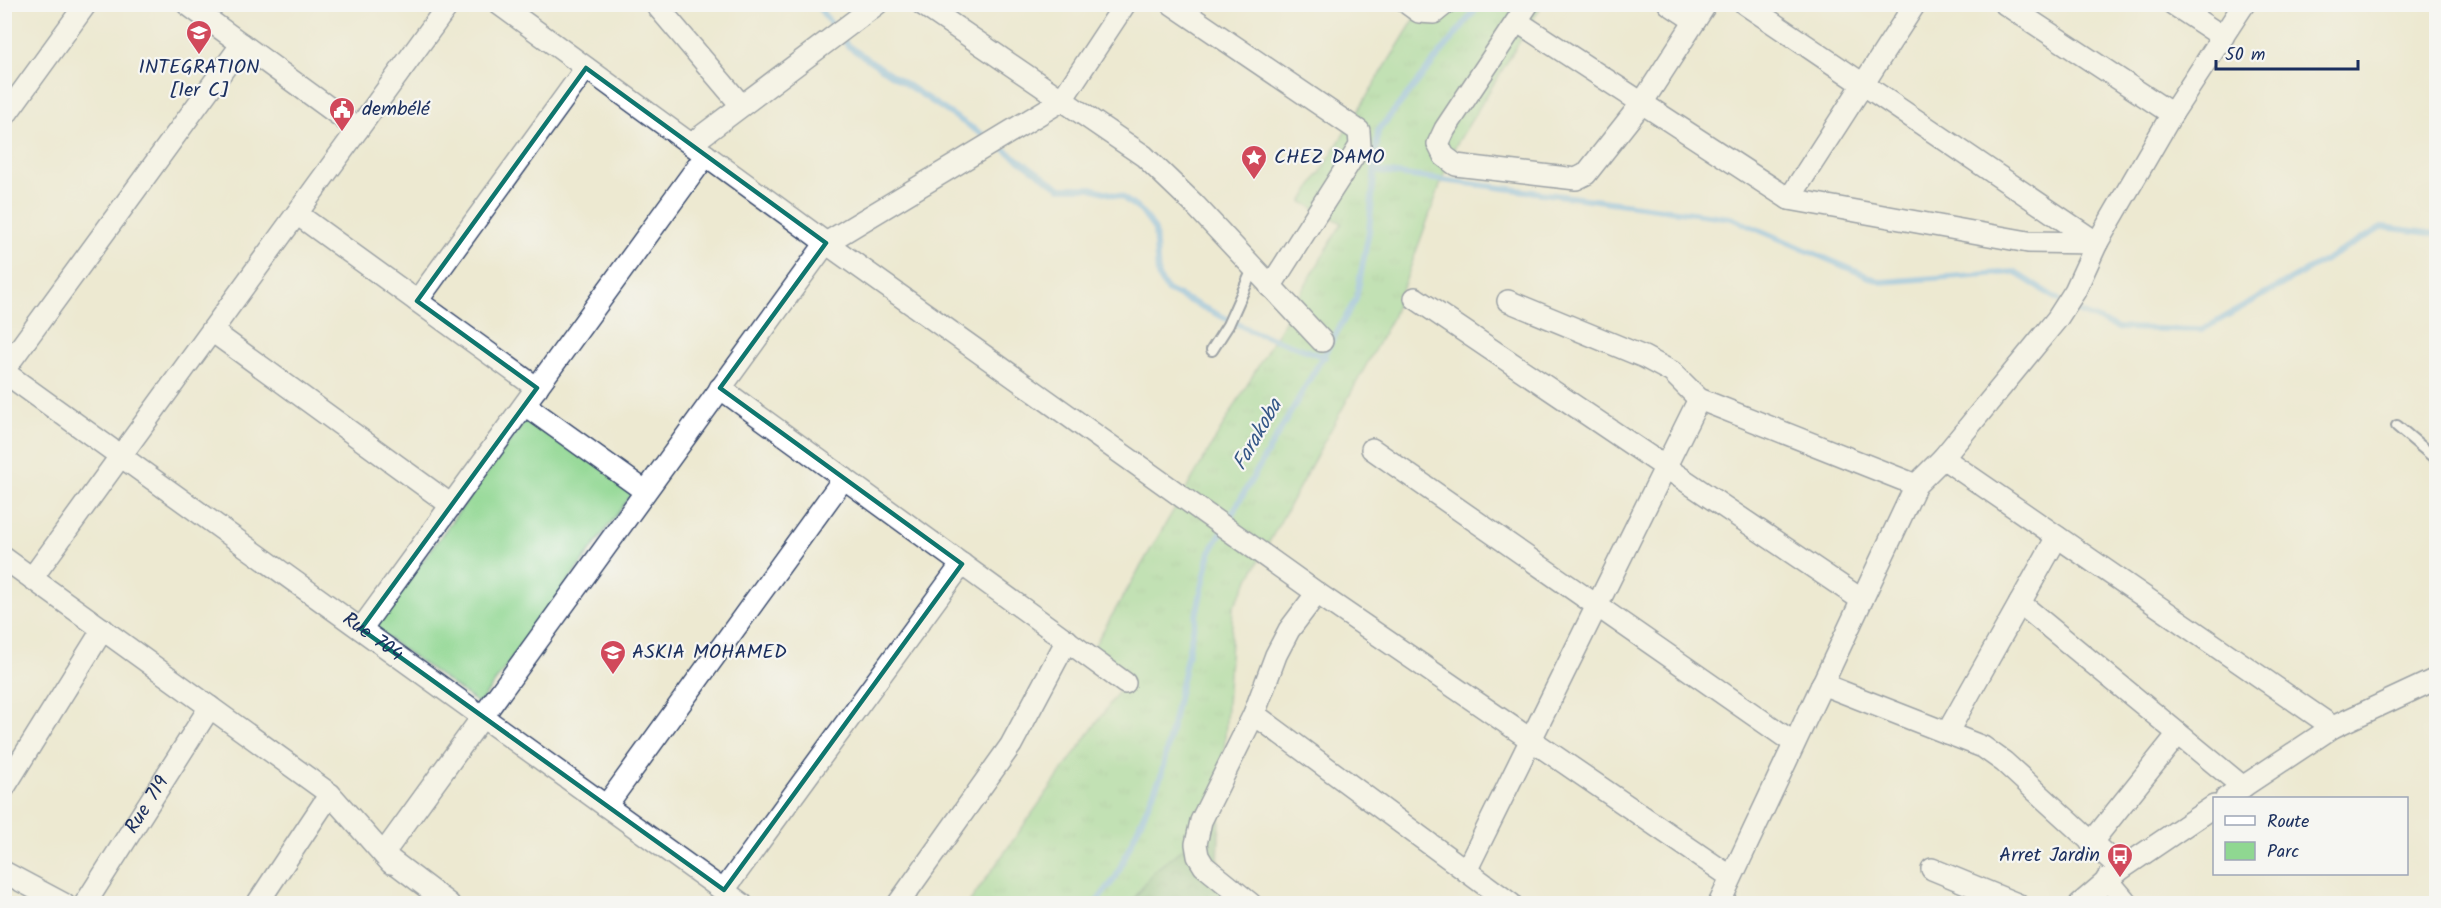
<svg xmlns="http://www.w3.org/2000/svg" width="2441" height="908" viewBox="0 0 2441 908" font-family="Kalam,sans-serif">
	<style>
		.grass { fill: url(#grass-tufts); stroke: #558378; stroke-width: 1.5 }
		.forest { fill: url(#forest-crowns); stroke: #47746c; stroke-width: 1.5 }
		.park { fill: #8fd791; stroke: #558378; stroke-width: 1.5 }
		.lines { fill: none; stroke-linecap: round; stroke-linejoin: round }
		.stream { stroke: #73b3e7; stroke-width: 6 }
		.service-casing { stroke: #3a4b6f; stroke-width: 14 }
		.minor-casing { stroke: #3a4b6f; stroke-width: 24 }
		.service { stroke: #fff; stroke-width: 10 }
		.minor { stroke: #fff; stroke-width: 21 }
		.marked { fill: none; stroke: #0f766e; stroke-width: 4.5; stroke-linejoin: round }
		.labels { text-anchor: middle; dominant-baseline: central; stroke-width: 4.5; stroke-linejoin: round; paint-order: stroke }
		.poi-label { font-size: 20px; fill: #1b2f5e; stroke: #f6f6f2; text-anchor: start }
		.street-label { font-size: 20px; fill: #1b2f5e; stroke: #f6f6f2 }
		.water-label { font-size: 21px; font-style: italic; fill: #355787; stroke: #f6f6f2 }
	</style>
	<defs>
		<pattern id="grass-tufts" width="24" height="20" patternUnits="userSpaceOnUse" patternTransform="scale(1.5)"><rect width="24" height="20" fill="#8fd791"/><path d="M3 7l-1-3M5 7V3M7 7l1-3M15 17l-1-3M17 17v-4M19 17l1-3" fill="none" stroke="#7bb97f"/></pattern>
		<pattern id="forest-crowns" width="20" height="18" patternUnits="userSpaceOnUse" patternTransform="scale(1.5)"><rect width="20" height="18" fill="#73b87b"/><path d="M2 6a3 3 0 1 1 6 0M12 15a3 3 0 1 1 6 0" fill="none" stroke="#5e9668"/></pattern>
	</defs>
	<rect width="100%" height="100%" fill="#f6f6f2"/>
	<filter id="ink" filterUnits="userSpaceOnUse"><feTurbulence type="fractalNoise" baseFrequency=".0167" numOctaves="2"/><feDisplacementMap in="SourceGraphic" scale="12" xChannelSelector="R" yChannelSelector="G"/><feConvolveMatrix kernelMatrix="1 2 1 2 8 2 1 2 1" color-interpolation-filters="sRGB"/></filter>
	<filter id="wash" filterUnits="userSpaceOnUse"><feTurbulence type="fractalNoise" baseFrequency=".008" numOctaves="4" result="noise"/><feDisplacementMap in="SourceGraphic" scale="24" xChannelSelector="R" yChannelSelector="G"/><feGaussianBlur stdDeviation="1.35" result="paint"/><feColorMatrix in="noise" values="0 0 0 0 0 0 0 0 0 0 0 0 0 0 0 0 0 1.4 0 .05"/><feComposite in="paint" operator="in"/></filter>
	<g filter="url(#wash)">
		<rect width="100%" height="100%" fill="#ede9d1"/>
		<path class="grass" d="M1423,5H1542L1453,150L1392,318L1233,608L1220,819L1153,872L1131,903L968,904L1126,681L1091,651L1342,223L1302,202Z"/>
		<path class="forest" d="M1220,819L1218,866L1222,903L1131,904L1153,872Z"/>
		<path class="park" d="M532,411L637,487L479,704L374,628Z"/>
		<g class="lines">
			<path class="stream" d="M816,4L848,46L989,139
				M998,145L1060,188H1091L1122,197L1141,211L1155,230L1158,276L1167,290L1254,332L1325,357
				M1374,171L1731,218L1881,282L2014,272L2059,300
				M2077,311L2118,328L2202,330L2383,227L2436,234
				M1095,904L1116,877L1161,776L1210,552L1356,299L1369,231L1378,131L1480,4"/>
		</g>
	</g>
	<g filter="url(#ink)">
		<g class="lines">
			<defs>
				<path id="service" d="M1212,350L1228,325L1253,269
					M2397,426L2436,459"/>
				<g id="minor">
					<path d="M187,4L358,129"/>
					<path d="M499,4L826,243L1317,593L1731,877"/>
					<path d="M922,4L1144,156L1194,204L1322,341"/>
					<path d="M1172,4L1359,131L1360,146L1270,287"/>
					<path d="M1408,4L1419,12L1434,13L1445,4"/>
					<path d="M1528,4L1445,129L1438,144L1444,156L1456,165L1576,179L1586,174L1642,103L1706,4"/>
					<path d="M1669,4L1695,21"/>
					<path d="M1745,4L2097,243"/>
					<path d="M2005,4L2172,114"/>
					<path d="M2173,4L2223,37"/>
					<path d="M658,7L741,105"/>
					<path d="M1518,22L1789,199L2028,242L2097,243"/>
					<path d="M4,117L86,4"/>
					<path d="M691,144L877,4"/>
					<path d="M1789,199L1915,4"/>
					<path d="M297,214L537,388"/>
					<path d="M1415,298L1862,600"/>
					<path d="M417,301L586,68"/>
					<path d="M1508,301L1644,357L1672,372L1699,399L1916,485"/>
					<path d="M212,331L451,505"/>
					<path d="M4,370L242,44"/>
					<path id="s1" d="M4,372L742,904"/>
					<path d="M720,388L1125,683"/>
					<path d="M525,405L645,491"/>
					<path d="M1372,449L1794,743"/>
					<path d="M1943,458L2333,727"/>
					<path d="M4,558L330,794L391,863"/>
					<path d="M32,578L449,4"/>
					<path d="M2020,603L2243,787"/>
					<path d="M361,629L706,155"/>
					<path d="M1822,684L1983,747L2004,762L2121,869"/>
					<path d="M1254,714L1511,904"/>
					<path d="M1947,733L2057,537"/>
					<path d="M4,788L103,629"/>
					<path d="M2226,798L2333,727L2436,679"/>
					<path d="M606,806L844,478"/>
					<path d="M2091,843L2178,734"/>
					<path d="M1932,869L2017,904"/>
					<path d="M1466,871L1699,399"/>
					<path d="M4,872L64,904"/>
					<path d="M2107,879L2128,904"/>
					<path d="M724,890L962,564"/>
					<path id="s2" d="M85,904L210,707"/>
					<path d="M257,904L330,794"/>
					<path d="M449,904L383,854L826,243L1061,101L1125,4"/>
					<path d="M898,904L1011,745L1067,640"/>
					<path d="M1251,904L1204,866L1198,856L1196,844L1201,821L1254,714L1276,655L1289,630L1317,593"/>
					<path d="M1719,904L1916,485L1943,458L2057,319L2075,291L2097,243L2172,114L2244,4"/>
					<path d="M2080,904L2121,869L2214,806"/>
				</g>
			</defs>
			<use href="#service" class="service-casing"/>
			<use href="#minor" class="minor-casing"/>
			<use href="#service" class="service"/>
			<use href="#minor" class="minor"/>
		</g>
	</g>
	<path d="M0 0H2441V908H0ZM586,68L826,243L720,388L962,564L724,890L361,629L537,388L417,301Z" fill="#ede9d1" fill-opacity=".55" fill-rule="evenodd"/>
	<path class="marked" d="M586,68L826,243L720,388L962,564L724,890L361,629L537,388L417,301Z"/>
	<defs>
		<symbol id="school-pin" viewBox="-11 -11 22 30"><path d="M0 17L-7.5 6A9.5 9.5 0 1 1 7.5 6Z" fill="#d1495b" stroke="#f6f6f2"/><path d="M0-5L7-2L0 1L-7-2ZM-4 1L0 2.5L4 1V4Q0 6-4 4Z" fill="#fff"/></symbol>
		<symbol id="civic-pin" viewBox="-11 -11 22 30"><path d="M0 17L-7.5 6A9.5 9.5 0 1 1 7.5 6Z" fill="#d1495b" stroke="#f6f6f2"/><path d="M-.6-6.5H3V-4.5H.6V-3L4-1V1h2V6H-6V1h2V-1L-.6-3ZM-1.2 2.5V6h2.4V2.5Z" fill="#fff"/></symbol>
		<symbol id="sight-pin" viewBox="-11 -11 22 30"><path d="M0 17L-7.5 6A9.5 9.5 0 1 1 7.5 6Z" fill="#d1495b" stroke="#f6f6f2"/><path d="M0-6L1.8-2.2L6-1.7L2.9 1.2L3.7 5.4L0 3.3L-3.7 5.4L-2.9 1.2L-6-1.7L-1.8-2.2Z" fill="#fff"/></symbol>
		<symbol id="bus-pin" viewBox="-11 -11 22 30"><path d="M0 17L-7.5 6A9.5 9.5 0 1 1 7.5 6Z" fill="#d1495b" stroke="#f6f6f2"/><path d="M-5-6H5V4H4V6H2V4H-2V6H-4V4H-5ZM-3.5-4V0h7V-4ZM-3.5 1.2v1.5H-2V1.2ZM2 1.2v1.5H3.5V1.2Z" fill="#fff"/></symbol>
	</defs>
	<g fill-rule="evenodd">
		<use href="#school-pin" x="184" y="18" width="30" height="40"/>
		<use href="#civic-pin" x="327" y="95" width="30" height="40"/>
		<use href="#sight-pin" x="1239" y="143" width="30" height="40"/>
		<use href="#school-pin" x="598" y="638" width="30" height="40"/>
		<use href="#bus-pin" x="2105" y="841" width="30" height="40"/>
	</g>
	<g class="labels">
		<g class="poi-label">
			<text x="199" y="68" text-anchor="middle">INTEGRATION<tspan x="199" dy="23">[1er C]</tspan></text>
			<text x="362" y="110">dembélé</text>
			<text x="1274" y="158">CHEZ DAMO</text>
			<text x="632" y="653">ASKIA MOHAMED</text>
			<text x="2100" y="856" text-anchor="end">Arret Jardin</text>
		</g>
		<g class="street-label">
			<text stroke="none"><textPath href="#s1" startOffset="454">Rue 704</textPath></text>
			<text stroke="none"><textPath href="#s2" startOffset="117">Rue 719</textPath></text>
		</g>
		<g class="water-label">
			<text transform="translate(1258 435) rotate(-60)">Farakoba</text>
		</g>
	</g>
	<rect width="2441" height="908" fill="none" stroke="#f6f6f2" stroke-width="24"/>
	<rect x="2213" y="797" width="195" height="78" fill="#f6f6f2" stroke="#9ea6b7" stroke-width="1.5"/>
	<rect x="2225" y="816" width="30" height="9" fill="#ffffff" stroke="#9ea6b7" stroke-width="1.5"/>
	<text x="2267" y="827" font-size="18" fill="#1b2f5e">Route</text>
	<rect x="2225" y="842" width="30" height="18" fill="#8fd791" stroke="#9ea6b7" stroke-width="1.5"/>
	<text x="2267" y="857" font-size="18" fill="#1b2f5e">Parc</text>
	<path d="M2216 60v9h142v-9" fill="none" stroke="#1b2f5e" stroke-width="3"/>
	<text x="2225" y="60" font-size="18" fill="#1b2f5e" stroke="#f6f6f2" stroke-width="4.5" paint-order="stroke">50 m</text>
</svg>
